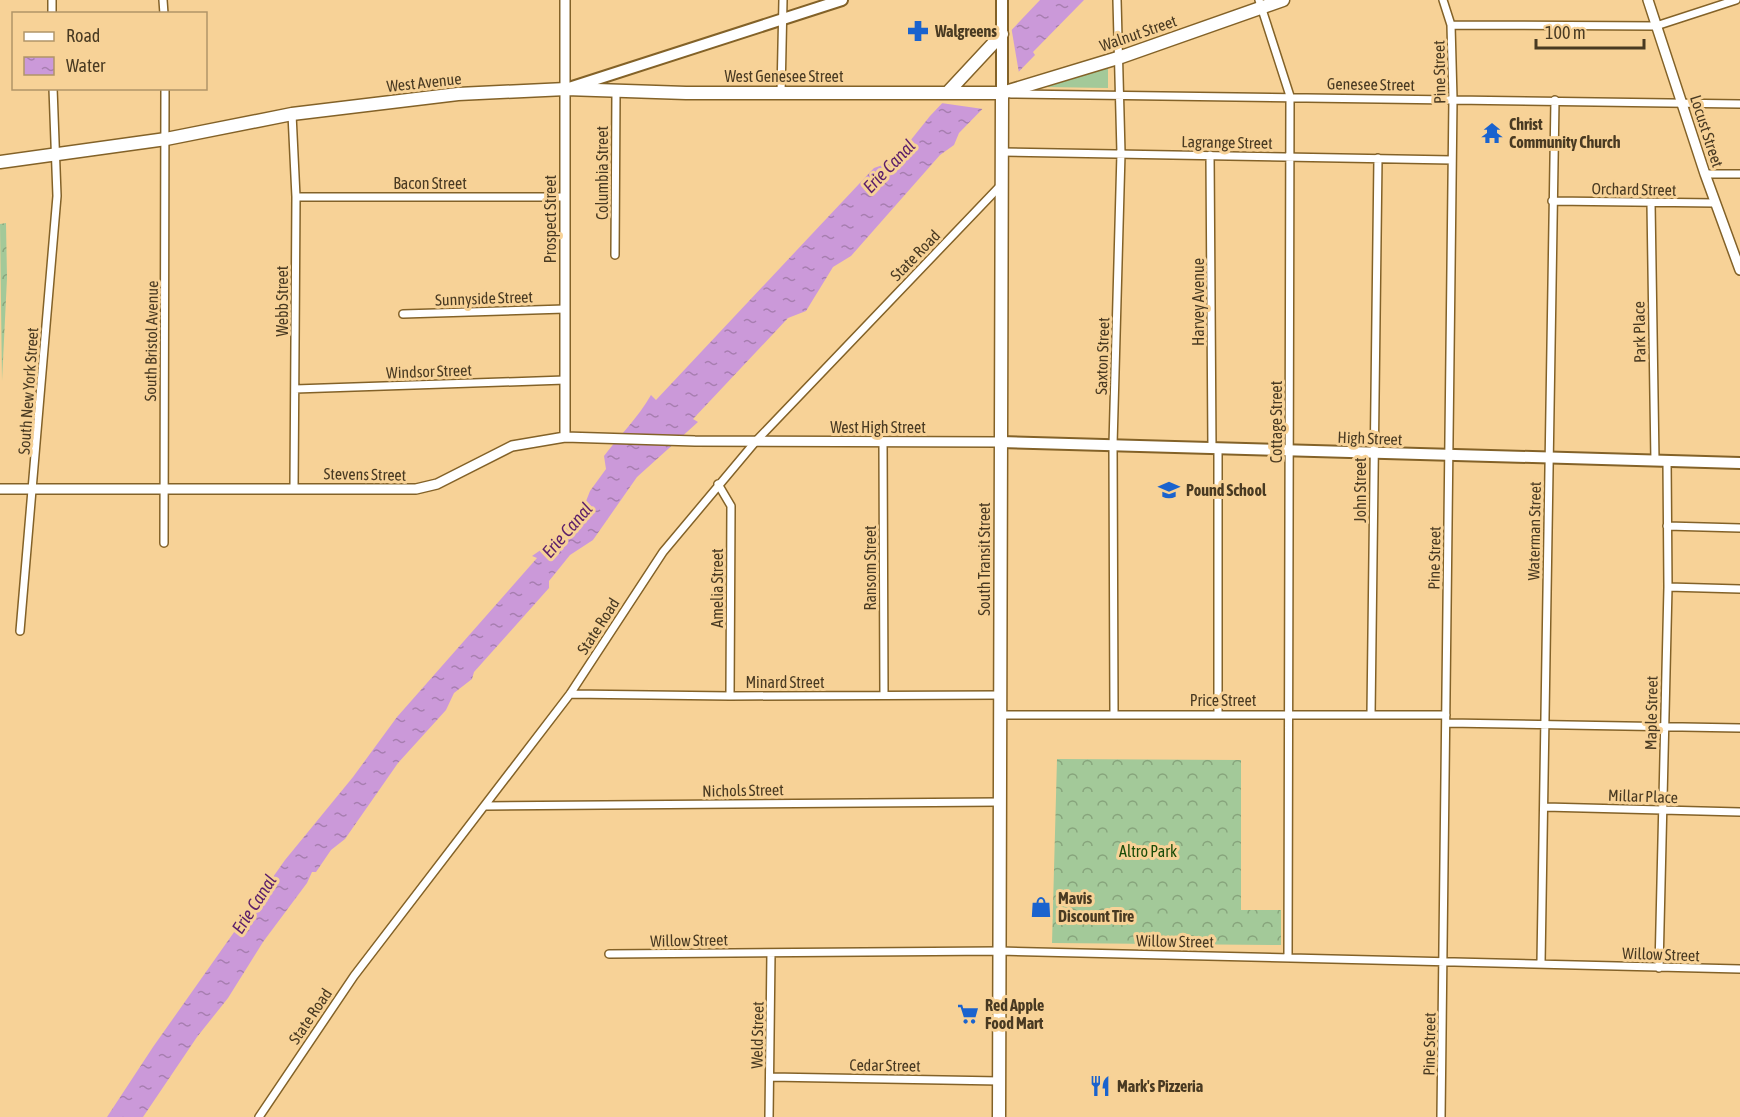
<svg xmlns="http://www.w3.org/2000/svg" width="1740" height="1117" viewBox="0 0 1740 1117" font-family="'Asap Condensed',sans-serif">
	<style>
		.grass { fill: #a3c999 }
		.forest { fill: url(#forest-crowns) }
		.water { fill: url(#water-ripples) }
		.pier { fill: #f7d297 }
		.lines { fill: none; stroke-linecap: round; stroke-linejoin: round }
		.minor-casing { stroke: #836228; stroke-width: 10 }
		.tertiary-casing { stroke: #836228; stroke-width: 12 }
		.secondary-casing { stroke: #836228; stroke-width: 14 }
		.primary-casing { stroke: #836228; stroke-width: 14 }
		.trunk-casing { stroke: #836228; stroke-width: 15 }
		.minor { stroke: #fff; stroke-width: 7 }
		.tertiary { stroke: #fff; stroke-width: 9 }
		.secondary { stroke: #fff; stroke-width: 10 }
		.primary { stroke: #fff; stroke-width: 10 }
		.trunk { stroke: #fff; stroke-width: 12 }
		.labels { text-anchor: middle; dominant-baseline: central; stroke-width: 6; stroke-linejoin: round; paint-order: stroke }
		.poi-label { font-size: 16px; font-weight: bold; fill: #493a22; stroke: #f7d297; text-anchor: start }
		.street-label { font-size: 16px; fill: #493a22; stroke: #f7d297 }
		.park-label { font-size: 16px; fill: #1b4c09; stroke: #f7d297 }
		.water-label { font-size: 18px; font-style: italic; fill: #5b1e6a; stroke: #f7d297 }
	</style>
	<defs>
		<pattern id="forest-crowns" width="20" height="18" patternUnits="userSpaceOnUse" patternTransform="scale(1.5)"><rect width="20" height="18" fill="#a3c999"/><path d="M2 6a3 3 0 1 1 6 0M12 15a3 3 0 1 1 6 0" fill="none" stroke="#87a47c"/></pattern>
		<pattern id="water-ripples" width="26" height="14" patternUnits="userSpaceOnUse" patternTransform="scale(1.5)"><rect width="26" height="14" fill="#cb99d9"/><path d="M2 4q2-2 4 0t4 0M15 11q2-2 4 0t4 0" fill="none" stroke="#a77eb0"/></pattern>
	</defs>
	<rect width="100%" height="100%" fill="#f7d297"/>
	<path class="grass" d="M1105,67L1108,68V88L1045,87V84Z"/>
	<path class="forest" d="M6,223L7,278L2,381L0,224Z
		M1057,759L1241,760V910H1281V945L1052,943Z"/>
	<path class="water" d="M1040,0H1084L1033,52L1035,55L959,133L954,145L940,155L851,256L833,267L806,311L788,318L693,419L698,422L637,477L593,540L570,555L549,581V588L474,672L472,679L454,693L446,710L398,763L345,839L331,850L316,872H312L307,883L263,942L228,998L197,1037L143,1117H107L153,1047L285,860L353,777L397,717L537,558L532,556L558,538L561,529L581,514L590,491L606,469L604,456C620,435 638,418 651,395L656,400L874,168L894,161L930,116Z"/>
	<path class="pier" d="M1011,26L1019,73L983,109L941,103Z"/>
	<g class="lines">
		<defs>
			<path id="minor" d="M52,0V14
				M163,0L164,14
				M1259,0L1290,96L1288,957
				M1451,25L1656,26L1736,0
				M781,93L783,0
				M1011,94L1740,104
				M292,114L296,197L294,488
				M1002,152L1452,160
				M1210,155L1212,449
				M1705,174H1740
				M296,197H565
				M1552,201L1715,203
				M1651,203L1655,461
				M615,255L616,92
				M403,314L565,309
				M295,389L565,380
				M883,442L884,695
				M1218,449V714
				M718,484L731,506L730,696
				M1667,526L1740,528
				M164,543L165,88
				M1668,587L1740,589
				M20,631L57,196L53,88
				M570,694L730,696L1001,695
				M1114,713L1113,445L1121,153L1117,0
				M1001,715H1446
				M1371,715L1378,158
				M1447,723L1740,728
				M485,806L1000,802
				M1545,807L1740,812
				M609,954L1000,951L1740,969
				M1541,963L1555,100
				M1659,968L1668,587L1667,460
				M770,1077L1000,1081
				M259,1117L354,976L570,694L663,552L756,441L1001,185
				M769,1117L771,953
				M1441,1117L1453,99L1451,25L1443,0"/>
			<path id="tertiary" d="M1648,0L1705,174L1740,270
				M565,437V0
				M0,489H416L437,484L512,446L565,437L695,441L1000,442"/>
			<path id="secondary" d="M1000,442L1740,463"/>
			<path id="primary" d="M1002,0V93
				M569,88L842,0"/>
			<path id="trunk" d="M948,92L1002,34
				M0,162L166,139L292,114L458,94L566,89L686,93H1002L1121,57L1283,0
				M999,1117L1002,93"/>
		</defs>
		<use href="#minor" class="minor-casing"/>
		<use href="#tertiary" class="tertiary-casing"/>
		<use href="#secondary" class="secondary-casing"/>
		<use href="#primary" class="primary-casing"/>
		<use href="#trunk" class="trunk-casing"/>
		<use href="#minor" class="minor"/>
		<use href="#tertiary" class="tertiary"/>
		<use href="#secondary" class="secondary"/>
		<use href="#primary" class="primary"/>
		<use href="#trunk" class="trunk"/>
	</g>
	<defs>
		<symbol id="pharmacy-bare" viewBox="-9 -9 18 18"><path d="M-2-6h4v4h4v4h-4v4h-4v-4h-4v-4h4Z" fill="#1a63ce" stroke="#f7d297" stroke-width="2.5" paint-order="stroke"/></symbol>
		<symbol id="temple-bare" viewBox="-9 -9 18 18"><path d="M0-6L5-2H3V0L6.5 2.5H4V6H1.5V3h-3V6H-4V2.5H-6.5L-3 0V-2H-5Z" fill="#1a63ce" stroke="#f7d297" stroke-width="2.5" paint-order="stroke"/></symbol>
		<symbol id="school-bare" viewBox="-9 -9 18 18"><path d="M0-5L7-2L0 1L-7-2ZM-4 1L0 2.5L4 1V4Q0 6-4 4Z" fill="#1a63ce" stroke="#f7d297" stroke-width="2.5" paint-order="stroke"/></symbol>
		<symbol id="shop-bare" viewBox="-9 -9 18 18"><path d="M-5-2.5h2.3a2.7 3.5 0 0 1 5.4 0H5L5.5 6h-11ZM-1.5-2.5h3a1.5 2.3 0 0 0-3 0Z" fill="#1a63ce" stroke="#f7d297" stroke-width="2.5" paint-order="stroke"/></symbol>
		<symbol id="supermarket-bare" viewBox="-9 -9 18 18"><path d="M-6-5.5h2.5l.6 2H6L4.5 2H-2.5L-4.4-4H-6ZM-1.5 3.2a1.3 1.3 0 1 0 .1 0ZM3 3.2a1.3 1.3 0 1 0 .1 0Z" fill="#1a63ce" stroke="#f7d297" stroke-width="2.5" paint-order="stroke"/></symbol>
		<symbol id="restaurant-bare" viewBox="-9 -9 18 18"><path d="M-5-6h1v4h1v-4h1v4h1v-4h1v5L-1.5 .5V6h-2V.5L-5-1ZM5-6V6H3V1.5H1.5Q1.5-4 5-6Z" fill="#1a63ce" stroke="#f7d297" stroke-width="2.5" paint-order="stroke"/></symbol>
	</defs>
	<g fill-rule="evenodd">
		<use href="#pharmacy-bare" x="903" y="16" width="30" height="30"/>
		<use href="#temple-bare" x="1477" y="118" width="30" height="30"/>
		<use href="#school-bare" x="1154" y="475" width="30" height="30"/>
		<use href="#shop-bare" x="1026" y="892" width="30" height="30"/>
		<use href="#supermarket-bare" x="953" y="999" width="30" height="30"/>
		<use href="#restaurant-bare" x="1085" y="1071" width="30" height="30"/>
	</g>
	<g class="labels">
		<g class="poi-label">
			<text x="935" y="31">Walgreens</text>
			<text x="1509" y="124">Christ<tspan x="1509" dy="18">Community Church</tspan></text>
			<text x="1186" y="490">Pound School</text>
			<text x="1058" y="898">Mavis<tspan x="1058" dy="18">Discount Tire</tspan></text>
			<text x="985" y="1005">Red Apple<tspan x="985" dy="18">Food Mart</tspan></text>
			<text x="1117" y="1086">Mark's Pizzeria</text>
		</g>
		<g class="street-label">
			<text transform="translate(1138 33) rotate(-19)">Walnut Street</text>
			<text transform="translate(1439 72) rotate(-91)">Pine Street</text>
			<text x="784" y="76">West Genesee Street</text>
			<text transform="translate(424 82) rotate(-6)">West Avenue</text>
			<text transform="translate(1371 84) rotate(1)">Genesee Street</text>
			<text transform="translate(1707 131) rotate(72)">Locust Street</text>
			<text transform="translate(1227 142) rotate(1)">Lagrange Street</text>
			<text transform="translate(602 173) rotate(-90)">Columbia Street</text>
			<text x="430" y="183">Bacon Street</text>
			<text transform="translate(1634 189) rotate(1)">Orchard Street</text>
			<text transform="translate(550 219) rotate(-90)">Prospect Street</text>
			<text transform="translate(915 255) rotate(-46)">State Road</text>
			<text transform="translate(484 298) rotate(-2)">Sunnyside Street</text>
			<text transform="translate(282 301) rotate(-90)">Webb Street</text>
			<text transform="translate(1198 302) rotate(-90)">Harvey Avenue</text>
			<text transform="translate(1639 332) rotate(-91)">Park Place</text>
			<text transform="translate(151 341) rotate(-89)">South Bristol Avenue</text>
			<text transform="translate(1102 356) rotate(-88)">Saxton Street</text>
			<text transform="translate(429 371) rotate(-2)">Windsor Street</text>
			<text transform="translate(28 391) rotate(-86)">South New York Street</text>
			<text transform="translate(1276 422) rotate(-90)">Cottage Street</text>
			<text x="878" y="427">West High Street</text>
			<text transform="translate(1370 438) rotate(2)">High Street</text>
			<text transform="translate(365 474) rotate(1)">Stevens Street</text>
			<text transform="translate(1360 490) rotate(-90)">John Street</text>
			<text transform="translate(1534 531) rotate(-89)">Waterman Street</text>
			<text transform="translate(1434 558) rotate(-89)">Pine Street</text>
			<text transform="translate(984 559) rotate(-90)">South Transit Street</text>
			<text transform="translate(870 568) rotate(-90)">Ransom Street</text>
			<text transform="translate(717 588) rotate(-90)">Amelia Street</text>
			<text transform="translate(598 626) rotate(-57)">State Road</text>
			<text x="785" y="682">Minard Street</text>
			<text x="1223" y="700">Price Street</text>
			<text transform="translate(1651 713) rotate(-89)">Maple Street</text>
			<text transform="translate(743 790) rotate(-1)">Nichols Street</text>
			<text transform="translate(1643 796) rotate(2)">Millar Place</text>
			<text transform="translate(689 940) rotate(-1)">Willow Street</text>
			<text transform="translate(1175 941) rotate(1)">Willow Street</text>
			<text transform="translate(1661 954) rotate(2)">Willow Street</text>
			<text transform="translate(310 1016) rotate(-56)">State Road</text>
			<text transform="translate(757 1035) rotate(-89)">Weld Street</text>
			<text transform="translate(1429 1044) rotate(-89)">Pine Street</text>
			<text transform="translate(885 1065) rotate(1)">Cedar Street</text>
		</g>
		<g class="park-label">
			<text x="1148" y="851">Altro Park</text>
		</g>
		<g class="water-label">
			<text transform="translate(889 166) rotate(-46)">Erie Canal</text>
			<text transform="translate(567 530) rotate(-49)">Erie Canal</text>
			<text transform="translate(254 904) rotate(-57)">Erie Canal</text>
		</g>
	</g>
	<rect x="12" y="12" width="195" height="78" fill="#f7d297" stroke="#b19568" stroke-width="1.5"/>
	<rect x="24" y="32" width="30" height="9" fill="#ffffff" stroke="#b19568" stroke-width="1.5"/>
	<text x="66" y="42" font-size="18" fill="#493a22">Road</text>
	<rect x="24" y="57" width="30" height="18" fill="url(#water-ripples)" stroke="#b19568" stroke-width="1.5"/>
	<text x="66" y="72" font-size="18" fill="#493a22">Water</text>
	<path d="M1536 39v9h108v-9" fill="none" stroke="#493a22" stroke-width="3"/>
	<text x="1545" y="39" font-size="18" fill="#493a22" stroke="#f7d297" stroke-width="4.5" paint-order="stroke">100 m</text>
</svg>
